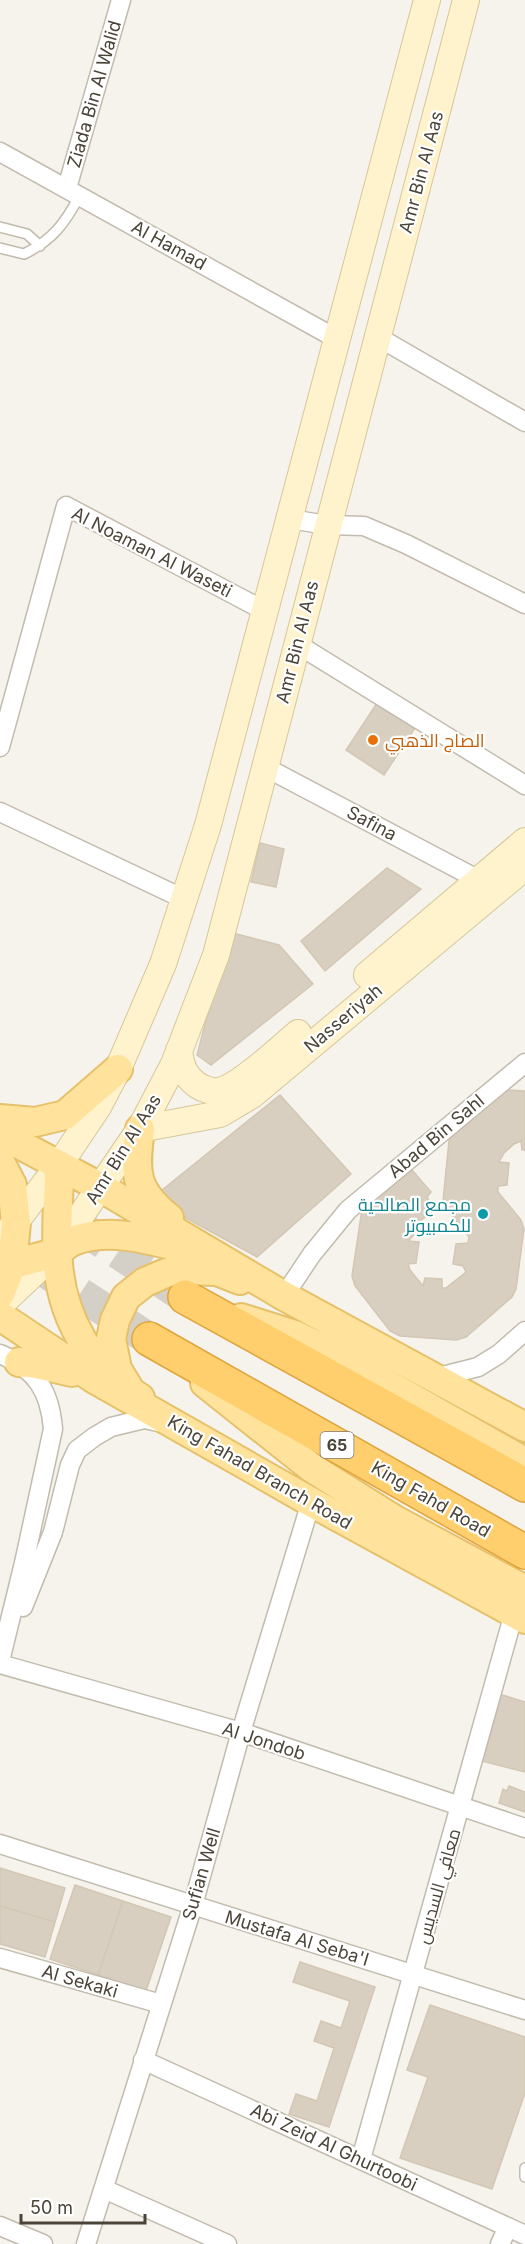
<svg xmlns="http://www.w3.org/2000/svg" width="525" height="2244" viewBox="0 0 525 2244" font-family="Inter,Cairo,sans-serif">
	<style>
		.building { fill: #d8cfc1; stroke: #d3c7b4; stroke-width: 1.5 }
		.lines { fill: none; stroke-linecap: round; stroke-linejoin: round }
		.highway-tunnel { stroke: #d4d0c8; stroke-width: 33; stroke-dasharray: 33 16; stroke-linecap: butt }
		.lane-casing { stroke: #c2bbae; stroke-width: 12 }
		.street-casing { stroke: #c2bbae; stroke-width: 21 }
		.secondary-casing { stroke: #d6c79b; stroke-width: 28 }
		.primary-casing { stroke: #e6c16a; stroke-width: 32 }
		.highway-casing { stroke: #e0a43c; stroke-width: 36 }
		.lane { stroke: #fff; stroke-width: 9 }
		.street { stroke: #fff; stroke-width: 18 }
		.secondary { stroke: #fff3cd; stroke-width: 26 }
		.primary { stroke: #ffe39c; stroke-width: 28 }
		.highway { stroke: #ffcf6e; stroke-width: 33 }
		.food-dot { fill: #e8710a; stroke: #fff; stroke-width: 2 }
		.culture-dot { fill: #0f9aa8; stroke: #fff; stroke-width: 2 }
		.labels { text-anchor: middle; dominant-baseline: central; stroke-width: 4.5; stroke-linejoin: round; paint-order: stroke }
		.shield { fill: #fff; stroke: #817c74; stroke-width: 1.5 }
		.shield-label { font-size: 16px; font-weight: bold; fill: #4b4439 }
		.street-label { font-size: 18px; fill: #4b4439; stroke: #fff }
		.food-label { font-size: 18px; fill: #c56008; stroke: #fff; text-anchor: start }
		.culture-label { font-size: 18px; fill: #0d838f; stroke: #fff; text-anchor: end }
	</style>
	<rect width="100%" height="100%" fill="#f6f3ec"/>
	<path class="building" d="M379,700L417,725L384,775L346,750Z
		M260,843L284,849L276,887L251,882Z
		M387,868L421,889L325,971L301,941Z
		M229,932L279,945L313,984L211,1065L197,1055Z
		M508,1090L525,1091V1150H522L521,1141L514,1144L504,1153L499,1162L509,1163L507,1185L498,1186V1192L521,1220L524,1229L516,1289L512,1297L466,1337L456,1340L400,1336L390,1331L355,1286L352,1276L362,1209L412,1170L431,1192L427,1197L433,1206L425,1212L428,1215L419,1222L423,1226L408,1241L419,1242L416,1263L408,1264L410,1270L423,1286L425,1278L442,1279V1288H446L466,1272L463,1266L453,1264L456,1244L468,1243L469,1237L446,1208L443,1201L449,1141L453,1131L497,1093Z
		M280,1095L351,1174L257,1257L164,1206L162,1190Z
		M496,1693L525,1702V1772L478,1760Z
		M509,1786L525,1792V1812L499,1803L503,1789L507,1791Z
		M0,1868L65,1888L55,1922L0,1906Z
		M75,1885L123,1901L98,1975L50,1959Z
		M123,1901L171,1917L146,1991L98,1975Z
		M0,1906L55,1922L45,1957L0,1944Z
		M300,1962L375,1987L329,2127L289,2114L296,2094L317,2101L334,2048L314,2041L321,2021L341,2028L350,2001L293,1982Z
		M430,2005L525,2037V2093L492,2189L400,2158L428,2077L407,2070Z"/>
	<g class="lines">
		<path class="highway-tunnel" d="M77,1225L185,1297
			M39,1267L149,1339"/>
		<defs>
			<path id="lane" d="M0,227L27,234L40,246
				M0,248L24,254C53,240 65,223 80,195
				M525,2168V2177"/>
			<path id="street" d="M0,152L337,339
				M67,188L121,0
				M378,337L525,422
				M290,519L327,525L364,526L406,544L525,604
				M297,644L525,785
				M0,747L66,506L265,611
				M265,767L479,880
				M0,812L184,899
				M284,1296L312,1254L348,1210L525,1063
				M0,1354C36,1369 50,1391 53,1429L24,1563L0,1661
				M435,1378L478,1367L499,1354L525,1331
				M23,1607L53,1532L70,1465L77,1450L94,1437L111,1427L144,1419L163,1423
				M0,1664L241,1732L525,1828
				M0,1844L525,2010
				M0,1958L161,2004
				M143,2060L525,2235
				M361,2159L514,1613
				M104,2189L227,2244
				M0,2226L43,2244
				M86,2244L193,1905L241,1732L311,1502
				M500,2244L508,2227"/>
			<path id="secondary" d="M367,975L525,841
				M179,1050C181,1066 184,1075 197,1085C203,1089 213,1092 219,1091C240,1087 280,1048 298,1033
				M140,1129L220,1114L252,1095L525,867
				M8,1232L59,1165L98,1107L118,1069L163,964L208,825L427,0
				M0,1305L56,1252L140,1129L174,1064L216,955L466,0"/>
			<path id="primary" d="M0,1119L35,1122L65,1115L118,1069
				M140,1129C134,1172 134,1190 169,1218
				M0,1134L100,1187L284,1296L525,1427
				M0,1162L12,1185L16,1223L12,1264L0,1294
				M59,1165C59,1230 47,1281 82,1340C91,1356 105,1370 116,1384
				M0,1269C17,1262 35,1259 53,1253C61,1251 66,1244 73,1241C110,1227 151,1240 187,1249
				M0,1316L93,1378L311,1502L525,1619
				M241,1318L295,1335L334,1354L525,1462
				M19,1362L37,1364L72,1372
				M205,1383L312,1468L395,1520L525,1590
				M140,1398L131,1392L117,1369L111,1339L115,1320L126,1297L145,1282L166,1273L178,1270L217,1271L240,1280"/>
			<path id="highway" d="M185,1297L525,1485
				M149,1339L525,1552"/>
		</defs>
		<use href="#lane" class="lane-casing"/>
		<use href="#street" class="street-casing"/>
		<use href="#secondary" class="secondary-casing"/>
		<use href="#primary" class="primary-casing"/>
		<use href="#highway" class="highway-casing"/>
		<use href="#lane" class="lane"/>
		<use href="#street" class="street"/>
		<use href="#secondary" class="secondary"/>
		<use href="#primary" class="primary"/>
		<use href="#highway" class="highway"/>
	</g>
	<circle class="food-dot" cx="373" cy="740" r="6"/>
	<circle class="culture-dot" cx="483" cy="1214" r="6"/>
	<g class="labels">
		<rect class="shield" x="320.5" y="1432" width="33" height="26" rx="4.5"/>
		<g class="shield-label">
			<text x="337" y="1445">65</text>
		</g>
		<g class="street-label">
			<text transform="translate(94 94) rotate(-74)">Ziada Bin Al Walid</text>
			<text transform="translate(421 172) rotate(-75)">Amr Bin Al Aas</text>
			<text transform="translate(169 245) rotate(29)">Al Hamad</text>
			<text transform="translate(152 552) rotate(27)">Al Noaman Al Waseti</text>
			<text transform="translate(297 642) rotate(-76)">Amr Bin Al Aas</text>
			<text transform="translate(372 823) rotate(28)">Safina</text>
			<text transform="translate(343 1018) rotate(-40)">Nasseriyah</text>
			<text transform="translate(436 1136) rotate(-40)">Abad Bin Sahl</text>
			<text transform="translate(123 1149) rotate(-58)">Amr Bin Al Aas</text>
			<text transform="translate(260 1472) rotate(30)">King Fahad Branch Road</text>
			<text transform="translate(431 1499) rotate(30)">King Fahd Road</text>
			<text transform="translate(264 1741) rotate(18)">Al Jondob</text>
			<text transform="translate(201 1874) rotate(-74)">Sufian Well</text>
			<text transform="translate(438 1886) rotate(-74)">معافي السديس</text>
			<text transform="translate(297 1938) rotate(17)">Mustafa Al Seba'I</text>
			<text transform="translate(80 1981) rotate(16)">Al Sekaki</text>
			<text transform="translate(334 2147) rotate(25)">Abi Zeid Al Ghurtoobi</text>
		</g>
		<g class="food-label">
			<text x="385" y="740">الصاج الذهبي</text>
		</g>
		<g class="culture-label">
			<text x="471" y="1204">مجمع الصالحية<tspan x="471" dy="21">للكمبيوتر</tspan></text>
		</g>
	</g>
	<path d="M21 2214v9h124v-9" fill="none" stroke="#4b4439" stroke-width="3"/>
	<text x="30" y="2214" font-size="18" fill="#4b4439" stroke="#ffffff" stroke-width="4.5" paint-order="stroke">50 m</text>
</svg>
